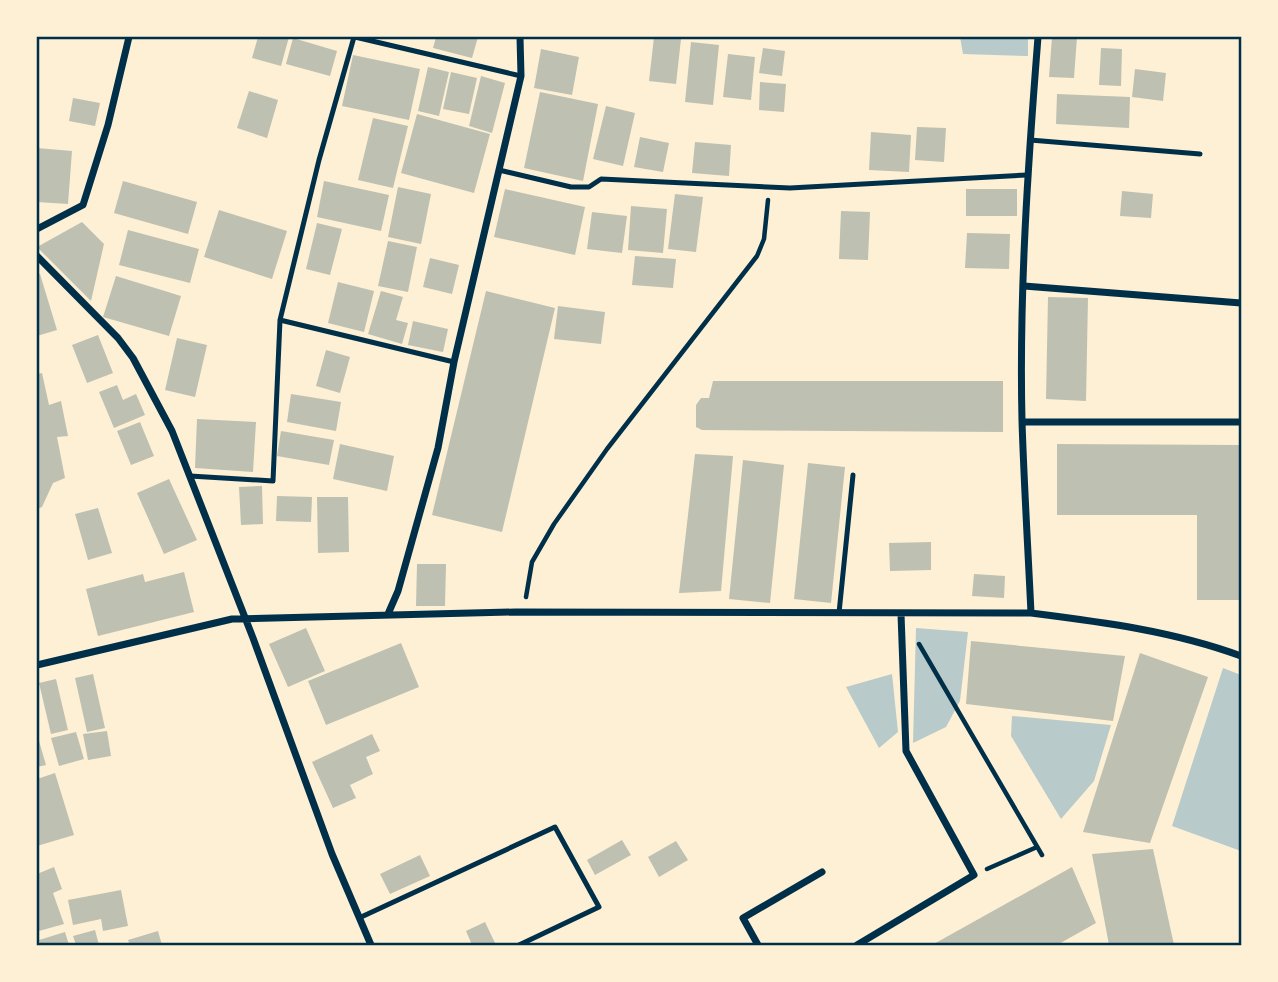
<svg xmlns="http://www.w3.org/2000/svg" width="1278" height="982" viewBox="0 0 1278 982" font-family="'Space Grotesk',sans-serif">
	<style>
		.green { fill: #b9caca }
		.building { fill: #bec0b2 }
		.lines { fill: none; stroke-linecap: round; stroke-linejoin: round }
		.path { stroke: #003049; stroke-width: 4.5 }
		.service { stroke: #003049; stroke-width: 5 }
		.minor { stroke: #003049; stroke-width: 7 }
		.neatline { fill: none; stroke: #003049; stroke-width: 2.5 }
	</style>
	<rect width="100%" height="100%" fill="#fdf0d5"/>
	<path class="green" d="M960,37H1028V56L963,54Z
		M916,628L968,632L960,701L946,727L913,743Z
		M1223,668L1241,675V851L1172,826Z
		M892,674L898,732L879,748L846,687Z
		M1012,716L1111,725L1094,781L1061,819L1011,736Z"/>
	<path class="building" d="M258,37H289L281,66L252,58Z
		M436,37H478L472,58L433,48Z
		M654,37L681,39L676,84L649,81Z
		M1052,37H1077L1074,78L1049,77Z
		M293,38L337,51L330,76L286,64Z
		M691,42L719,45L713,105L685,102Z
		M763,48L785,51L782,76L759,73Z
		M1101,48L1122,49L1121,86L1099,85Z
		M541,49L579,57L572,95L534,88Z
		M728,54L755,57L751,100L723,97Z
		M353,55L420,69L409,120L342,106Z
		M428,67L449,72L439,116L418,111Z
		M1135,69L1166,73L1163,101L1132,97Z
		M451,72L477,78L469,114L443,109Z
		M481,76L505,83L492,133L469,126Z
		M760,82L786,84L784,112L759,110Z
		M249,91L278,100L267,138L237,128Z
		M540,92L598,104L583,181L524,168Z
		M1057,94L1130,97L1129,128L1056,124Z
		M73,98L100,103L95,126L69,121Z
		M606,106L635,113L623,166L593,159Z
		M417,114L490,134L474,193L401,173Z
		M373,118L408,126L393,188L358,180Z
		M917,127L946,128L944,162L915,160Z
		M871,132L911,135L909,172L869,170Z
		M640,137L669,143L663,172L634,167Z
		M695,142L731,145L729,176L692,173Z
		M37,148L72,151L68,204L37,202Z
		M123,181L197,202L188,234L114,213Z
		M324,181L389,195L381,231L317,217Z
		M398,187L431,194L421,244L388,237Z
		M505,189L585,207L575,255L494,237Z
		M966,189H1017V216H966Z
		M1122,191L1153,194L1151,218L1120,216Z
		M675,194L703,197L696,252L668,249Z
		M631,206L667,209L663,253L628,250Z
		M219,210L287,231L272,279L204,257Z
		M841,211L870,212L868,260L839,259Z
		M592,212L627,216L622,253L587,249Z
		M82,222L104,244L91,301L37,247Z
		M317,223L342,229L330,275L306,269Z
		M128,230L199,249L190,283L119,265Z
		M967,233L1010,234L1009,269L965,268Z
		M388,241L417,247L408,292L378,286Z
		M635,256L676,259L673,288L632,285Z
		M430,258L459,265L452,294L423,287Z
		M40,274L57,330L37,336V275Z
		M116,276L181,296L169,336L103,317Z
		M338,282L374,291L364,332L328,323Z
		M381,291L403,297L396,320L408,323L402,344L368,334Z
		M486,291L555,308L502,532L432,515Z
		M1048,297L1088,298L1086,401L1046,399Z
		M558,306L605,312L601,344L554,339Z
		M413,321L448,329L443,352L408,345Z
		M98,335L113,373L87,383L72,345Z
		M177,338L207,345L195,397L165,390Z
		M326,350L350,357L340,393L316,386Z
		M42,373L49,405L61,401L68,436L57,437L65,478L53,483L42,507L37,509V374Z
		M713,381H1003V432L702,430L696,427V405L701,398H709Z
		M117,385L123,400L136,394L145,415L114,428L99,392Z
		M291,394L341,402L336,431L287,422Z
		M197,419L256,422L253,472L195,468Z
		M140,422L154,456L131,465L117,431Z
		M281,431L334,440L329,465L277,456Z
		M340,444L394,456L387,491L333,479Z
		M1057,444L1241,445V600H1197V515H1057Z
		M695,454L733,456L721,591L679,593Z
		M743,460L784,465L770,603L729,599Z
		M808,463L845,467L831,603L794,599Z
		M169,479L197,540L164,554L137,493Z
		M262,486L263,524L241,525L239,487Z
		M277,496L312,497L311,522L276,521Z
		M317,497H348L349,552L318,553Z
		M98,508L112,553L88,560L75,514Z
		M931,542V570L890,571L889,543Z
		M417,564H446L445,606H416Z
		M184,572L194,612L98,636L86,589L143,574L145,582Z
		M974,574L1005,576L1004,598L972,596Z
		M306,628L325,671L288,687L269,644Z
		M971,641L1125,656L1113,721L966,704Z
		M401,643L419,687L326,725L308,681Z
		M1140,653L1208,677L1150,843L1083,832Z
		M93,674L105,728L87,732L75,678Z
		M56,679L68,730L51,734L39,683Z
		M107,731L111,756L88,760L83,734Z
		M76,732L84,759L59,766L51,738Z
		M37,734L46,765L37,767Z
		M372,734L380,751L366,757L373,774L350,785L356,798L333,808L312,762Z
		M55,773L74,835L37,846V779Z
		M622,840L631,855L595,875L587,860Z
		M676,841L688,860L659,877L648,857Z
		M1153,849L1174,945H1109L1092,854Z
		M420,855L430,876L390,894L380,874Z
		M54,867L62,889L53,893L64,924L39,931L37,874Z
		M1072,867L1096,923L1057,945H932Z
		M121,890L128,926L103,931L101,919L73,925L68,900Z
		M485,922L496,945H472L466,931Z
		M95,930L99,945H76L73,936Z
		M158,931L162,945H130L128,940Z
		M65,932L69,945H41L39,940Z"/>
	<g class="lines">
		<path class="path" d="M526,597L532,562L554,524L607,449L757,256L764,239L768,200
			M919,644L1042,855
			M987,869L1037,847"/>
		<path class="service" d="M355,37L521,76
			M1030,140L1200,154
			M499,170L571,187H589L601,179L790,188L1027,175
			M280,320L454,362
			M190,476L273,481L280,320L319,160L354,37
			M839,613L853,475
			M359,918L555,827L599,907L519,945"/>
		<path class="minor" d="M37,229L83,205L108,125L129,37
			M37,256L118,338L133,358L172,431L253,638L332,854L371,945
			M1024,286L1241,303
			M1022,422H1241
			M1031,613C1028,549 1024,485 1022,421C1019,293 1028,164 1038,37
			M388,614L398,591L438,448L454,362L521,76L520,37
			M37,665L232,619L515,612L1031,613C1102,622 1173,631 1241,656
			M758,945L743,918L822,872
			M857,945L974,875L906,751L901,614"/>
	</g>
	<rect width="1278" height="982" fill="none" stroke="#fdf0d5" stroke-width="77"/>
	<rect x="38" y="38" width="1202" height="906" class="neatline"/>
</svg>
